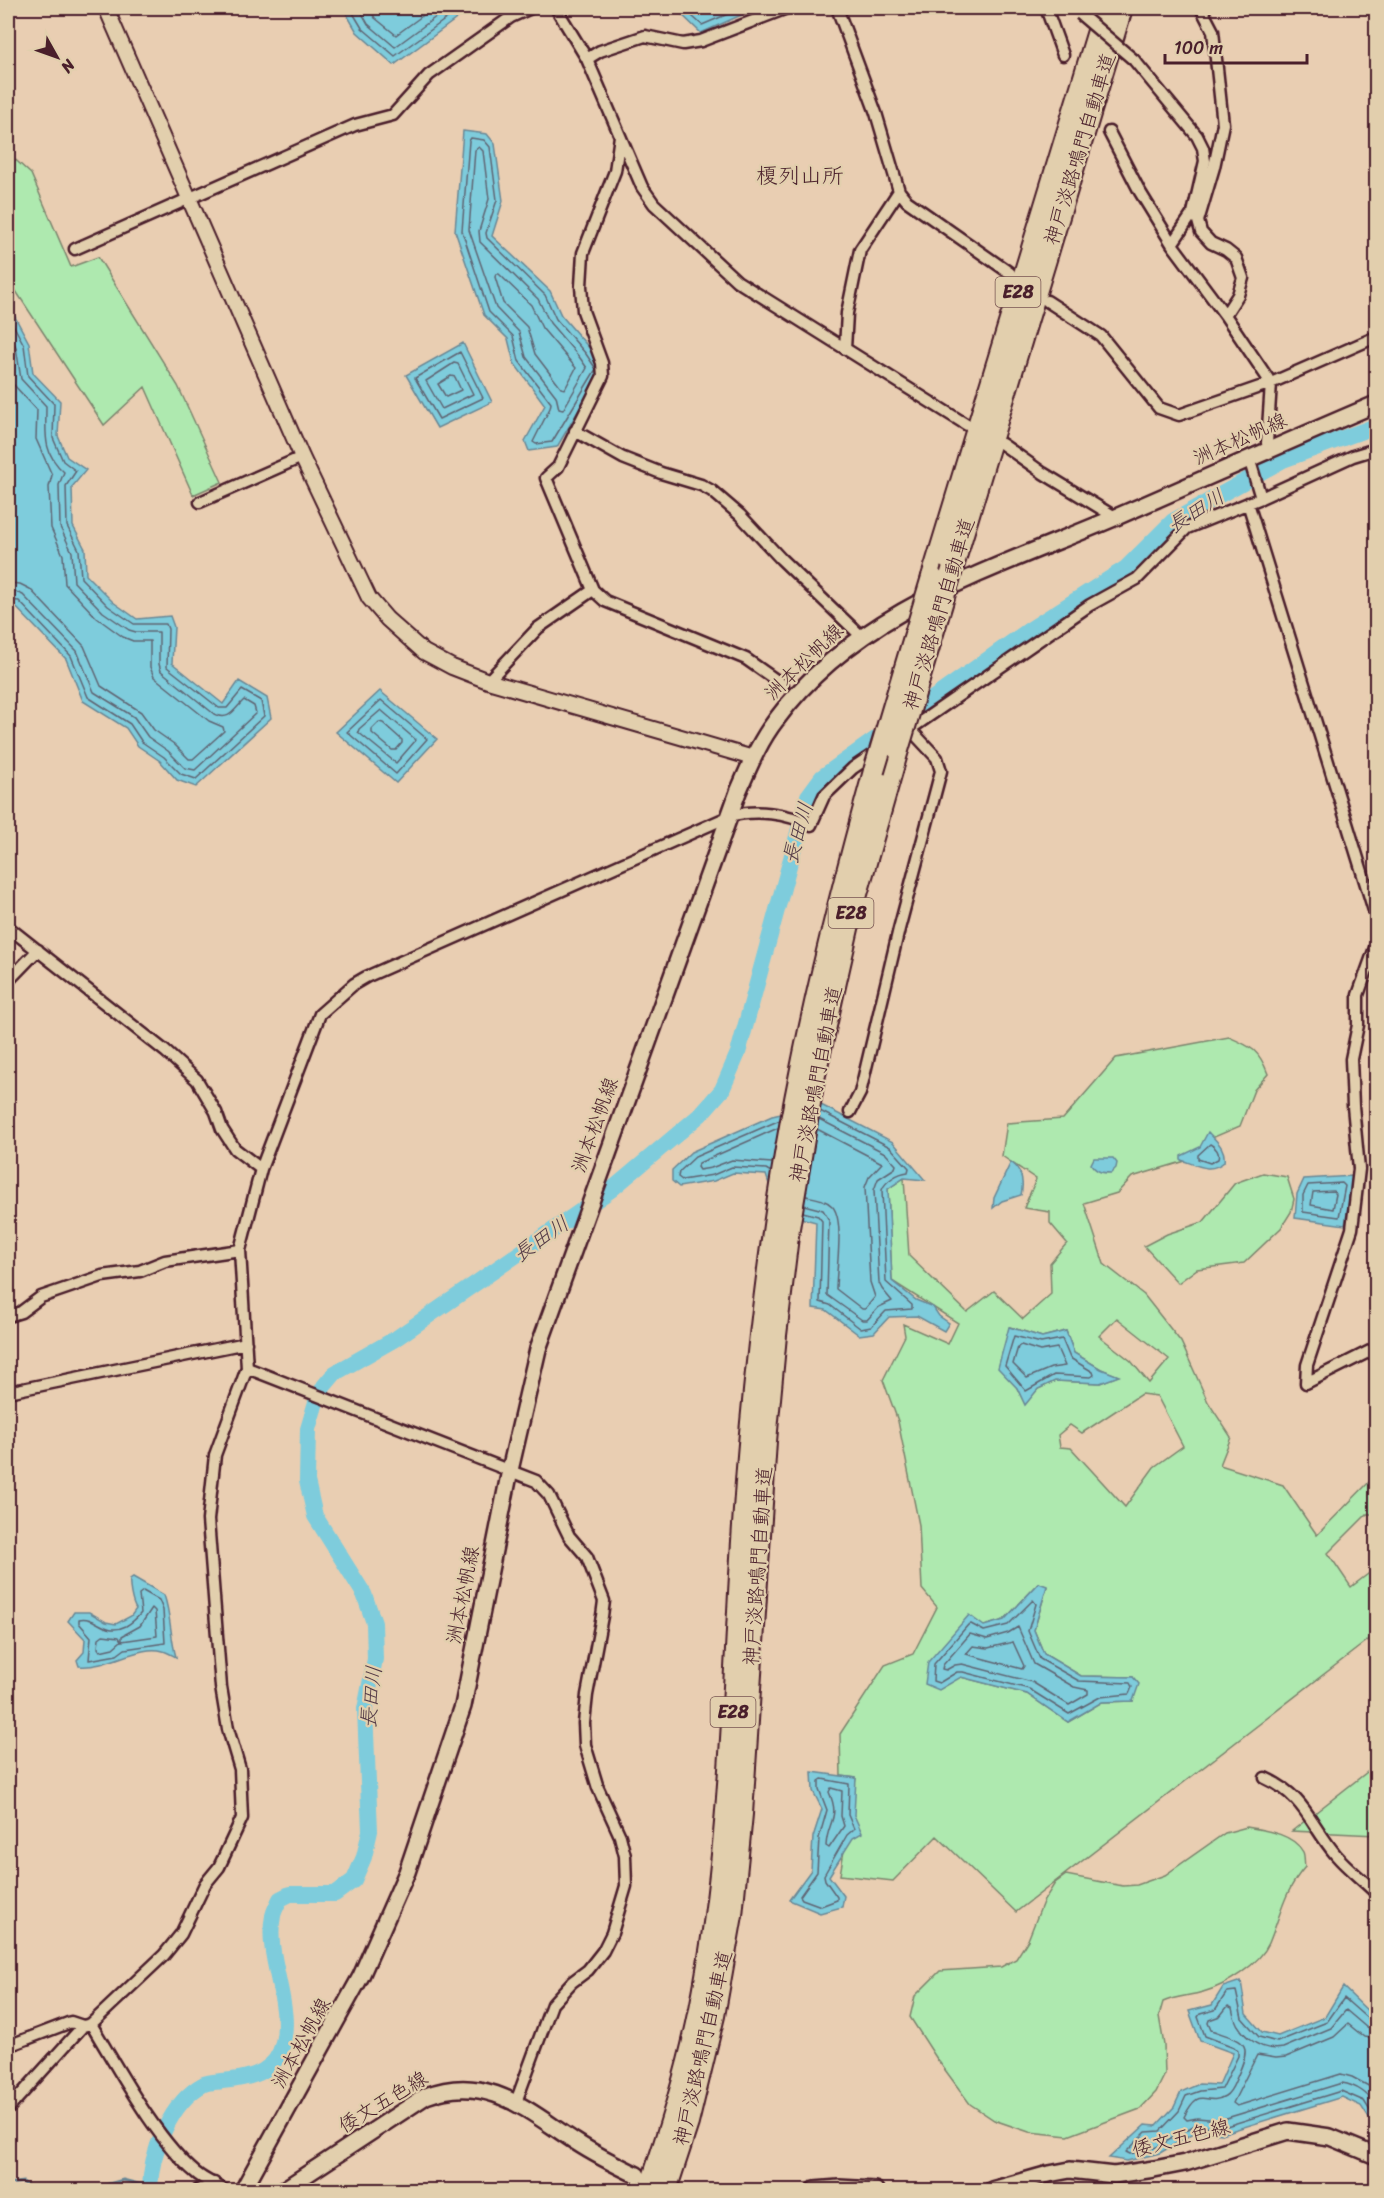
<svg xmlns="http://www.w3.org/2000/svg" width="1384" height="2198" viewBox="0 0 1384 2198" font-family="Sriracha,'Klee One',sans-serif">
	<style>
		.green { fill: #aee9af; stroke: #7c846d; stroke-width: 1.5; fill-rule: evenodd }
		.water { fill: #7eccdc; stroke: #698795; stroke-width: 1.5 }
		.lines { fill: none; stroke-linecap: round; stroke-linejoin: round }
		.shore { stroke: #5f6472; stroke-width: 1.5 }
		.stream { stroke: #698795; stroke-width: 3 }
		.river { stroke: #7eccdc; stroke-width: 16 }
		.minor-casing { stroke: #4a1f2b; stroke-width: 15 }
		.tertiary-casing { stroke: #4a1f2b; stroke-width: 18 }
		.secondary-casing { stroke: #4a1f2b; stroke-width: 20 }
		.motorway-casing { stroke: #4a1f2b; stroke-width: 24 }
		.minor { stroke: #e2cfad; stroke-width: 10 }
		.tertiary { stroke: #e2cfad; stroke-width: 14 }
		.secondary { stroke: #e2cfad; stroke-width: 15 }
		.motorway { stroke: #e2cfad; stroke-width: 20 }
		.minor-bridge-casing { stroke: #4a1f2b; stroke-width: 15; stroke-linecap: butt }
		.motorway-bridge-casing { stroke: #4a1f2b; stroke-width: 24; stroke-linecap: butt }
		.minor-bridge { stroke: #e2cfad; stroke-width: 10 }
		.motorway-bridge { stroke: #e2cfad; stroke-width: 20 }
		.labels { text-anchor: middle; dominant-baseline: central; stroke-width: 4.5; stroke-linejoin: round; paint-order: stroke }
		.shield { fill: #e2cfad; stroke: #785452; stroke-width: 1.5 }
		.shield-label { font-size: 18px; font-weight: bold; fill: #4a1f2b }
		.street-label { font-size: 20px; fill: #4a1f2b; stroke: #e2cfad }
		.water-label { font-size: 21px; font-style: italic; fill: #523946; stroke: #e2cfad }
		.quarter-label { font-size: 22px; fill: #4a1f2b; stroke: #e2cfad }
	</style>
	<rect width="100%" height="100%" fill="#e9ceb2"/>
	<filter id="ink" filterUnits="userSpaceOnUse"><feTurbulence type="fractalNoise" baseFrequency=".0167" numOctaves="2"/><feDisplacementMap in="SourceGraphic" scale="12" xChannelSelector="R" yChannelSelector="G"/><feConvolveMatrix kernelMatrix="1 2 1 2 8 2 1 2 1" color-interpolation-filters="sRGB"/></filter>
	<g filter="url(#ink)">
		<path class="green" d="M8,153L31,174L71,267L98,257L178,386L222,482L193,495L145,387L104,425L8,279Z
			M1229,1037C1252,1047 1259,1050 1268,1074L1254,1090L1240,1126L1207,1140L1192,1159L1132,1177L1117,1193L1084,1203L1104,1264L1144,1295L1181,1342L1208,1402L1231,1437L1220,1465L1283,1485L1317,1535L1376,1475V1514H1367L1328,1553L1351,1587L1376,1568V1634L1016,1912L937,1836L893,1881L840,1875L856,1778L841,1776L840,1734L885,1665L913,1654L937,1607L922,1589L919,1525L898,1421L883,1380L905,1336L903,1324L948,1344L958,1323L892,1281L888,1189L904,1178L909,1256L967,1312L994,1291L1023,1319L1051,1294L1050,1263L1067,1243L1050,1223V1212L1024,1208L1036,1179L1002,1156L1007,1123L1063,1119L1116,1058ZM1117,1318L1169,1359L1149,1383L1131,1361L1099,1336ZM1010,1327L1042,1337L1066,1331L1074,1353L1101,1369L1118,1376L1100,1383L1055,1381L1038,1389L1025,1404L1017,1388ZM1141,1394L1157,1396L1183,1446L1154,1467L1125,1507L1071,1448L1060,1447L1058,1435L1070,1425L1082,1433ZM1039,1583L1047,1587L1034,1630L1044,1654L1081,1676L1133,1677V1701L1102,1702L1068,1722L1027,1694L961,1677L984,1626L1004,1620Z
			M1263,1173L1287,1177L1294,1199L1291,1212L1281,1228L1244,1263L1197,1269L1178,1283L1144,1246L1167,1234L1203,1222L1235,1183Z
			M1376,1765V1835L1292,1831Z
			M1247,1827C1265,1830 1294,1834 1303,1852C1305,1856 1304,1863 1305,1867C1284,1891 1281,1914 1269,1943C1260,1964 1225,1986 1203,1992C1189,1996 1176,1996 1163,2002L1159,2016L1164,2045L1165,2074L1156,2092L1140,2109L1068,2136L1029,2132L994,2120L970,2104L937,2059L910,2017L915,1996L940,1971L1001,1967L1016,1959L1028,1940L1043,1902L1055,1883L1066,1875L1123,1886L1137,1885L1165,1875L1225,1833Z"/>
		<path class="water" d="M343,8H471L394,65L357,32Z
			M675,8H757L701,33Z
			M463,131L487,134L495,144L503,201L492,236L550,291L561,315L591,350L603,369L557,447L529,451L525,441L545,405L514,363L508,339L484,315L455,231Z
			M8,288L14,315L29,343L33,373L60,401L58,436L67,457L86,470L72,487L73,526L85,549L86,575L113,602L137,619L170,616L174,627L172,663L223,704L239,681L267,698L271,718L196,787L177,780L160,761L138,746L126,728L83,701L66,659L14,605L8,606Z
			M463,343L492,402L437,428L406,375Z
			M380,691L437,739L396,783L336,732Z
			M821,1105L893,1142L925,1180L904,1178L888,1189L892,1281L916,1300L933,1307L939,1316L949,1323L944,1331L917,1316L889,1317L874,1333L859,1335L826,1310L813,1308L816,1222L786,1214L773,1196L766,1175L733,1173L714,1181L679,1187L672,1181V1170L691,1152L772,1116Z
			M1208,1132C1217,1142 1226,1148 1224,1162C1210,1174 1197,1165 1181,1160V1156L1200,1147Z
			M1094,1158H1113L1117,1163L1116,1168L1111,1173C1102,1173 1096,1172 1091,1164Z
			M1011,1162C1022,1170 1024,1182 1021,1195L1002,1201L993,1208L994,1198Z
			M1353,1176L1345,1225L1295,1218L1297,1194L1304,1179Z
			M1009,1327L1042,1337L1066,1331L1074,1353L1101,1369L1119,1376L1100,1383L1055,1381L1038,1389L1025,1405L1017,1388L998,1368Z
			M133,1577L164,1595C171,1615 170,1636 176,1657C172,1655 167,1652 163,1651C139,1644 107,1669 79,1666L77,1660L84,1652L85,1639L68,1621L74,1612H89L106,1622L116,1624L131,1616L136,1609C132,1603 129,1586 130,1579Z
			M1039,1583L1047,1586L1034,1630L1044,1654L1081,1676L1133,1677L1139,1684L1133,1701L1102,1702L1068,1722L1027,1694L961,1677L939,1690L925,1684L928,1662L969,1615L984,1626L1004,1620Z
			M812,1772L856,1778L854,1815L862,1833L853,1838L829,1876L844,1896L842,1907L820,1913L789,1900L811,1870L813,1837L822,1809L813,1791Z
			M1241,1981L1246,2014L1262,2032L1278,2036L1325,2017L1343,1987L1376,2019V2129L1361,2106L1342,2097L1221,2134L1197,2131L1160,2153L1127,2161L1109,2158L1145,2125L1156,2126L1174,2107L1181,2092L1199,2084L1219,2085L1233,2053L1200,2041L1189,2011L1212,2005L1223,1987Z"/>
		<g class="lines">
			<path class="shore" d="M350,8L362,28L395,56L461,8
				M359,8L368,24L395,47L448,8
				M369,8L375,18L396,35L433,8
				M683,8L702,25L742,8
				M471,138L484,140L490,147L497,200L486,233L487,238L545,295L556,319L586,354L596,369L552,442L536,444L533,442L550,408L551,403L519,361L513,336L489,312L462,231L469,141Z
				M479,147L483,151L489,199L479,231L480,242L538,299L550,323L580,358L587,368L563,410L559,409L556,396L526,357L519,332L496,308L469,230L475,150Z
				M496,274H499L531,305L542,328L576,368L565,389L561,388L535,354L527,327L503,303L495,277Z
				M8,315L24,345L28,376L54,404L53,438L63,461L76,471L66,486L67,526L79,550L81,578L108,606L134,624H166L168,629L167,667L219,708H227L242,690L261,701L264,716L196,779L181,774L164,757L142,742L130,724L88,697L71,656L19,601L8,600
				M8,331L16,347L21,379L46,406C46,433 42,453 64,472L59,485L60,527L72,552L74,582L103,612L129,630L136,632H159V664L161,671L214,714C230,722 234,709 244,700L254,706L256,713L195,770L185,768L168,751L148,737L134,717L94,692L77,651L23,595L16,592H8
				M8,350L13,384L37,410L36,439L52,475L49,487L51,528L63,555L65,584L97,618L123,637L133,641H150V667L154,677L209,721L223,727L224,731L193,759H189L174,744L154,730L141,712L101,686L84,646L30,589L20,584L8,583
				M460,352L483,398L439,419L415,378Z
				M454,363L458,364L473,394L442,409L426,381Z
				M451,376L455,377L461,390L446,397L438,384Z
				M381,700L427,739L396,774L347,732Z
				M381,710L416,740L396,763L358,732L359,729Z
				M379,722L383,723L402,740V743L396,750H392L372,733V729Z
				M1210,1144C1216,1147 1220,1153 1218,1159L1210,1163L1198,1159V1155Z
				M772,1163L732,1160L711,1168L699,1170L697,1167L699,1163L778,1128
				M771,1172L766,1169L732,1167L713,1175L682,1180L678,1177L679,1172L695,1157L780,1120
				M1342,1183L1345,1186L1339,1217L1303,1212V1195L1308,1185Z
				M1333,1191L1336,1194L1333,1209L1311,1205L1313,1192Z
				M806,1196C815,1198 825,1199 832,1206C845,1219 836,1269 836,1289L862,1309H865L875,1297L870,1282L865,1187L869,1177L882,1163L817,1129
				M804,1205L823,1210L829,1220L827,1295L862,1320H867L879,1307L892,1301L882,1289L879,1283L874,1190L878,1179L895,1168L896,1165L885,1153L819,1119
				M803,1212L818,1216L822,1221L820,1302L830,1305L861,1329L871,1327L886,1311L912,1309V1305L886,1282L882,1190C885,1181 898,1173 908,1172L909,1168L890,1147L820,1111
				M1014,1336L1041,1343L1062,1339L1070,1358L1093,1372L1094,1375L1091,1377L1054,1375L1026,1391L1005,1366Z
				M1021,1345L1040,1351L1057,1348L1065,1366L1051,1368L1027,1378L1013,1364L1018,1347Z
				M143,1591L159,1600L163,1610L165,1643L125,1649L117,1655L89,1660L91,1637L79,1623V1619C97,1615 104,1637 126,1626C133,1622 136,1619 141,1613L139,1594Z
				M1033,1600L1036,1604L1028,1631L1040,1659L1079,1681L1130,1683L1132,1687L1129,1694L1100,1697L1069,1714L1029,1689L963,1672H957L939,1683L933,1681L934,1664L968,1625L971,1624L984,1631L1008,1625Z
				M152,1608L155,1611L157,1636L122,1641V1636L140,1626Z
				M1018,1627L1034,1664L1074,1687L1088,1690V1694L1069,1705L1032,1682L962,1664L955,1665L946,1670L942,1669L943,1665L970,1634L987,1639L1008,1633Z
				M103,1635L119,1637L121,1641L113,1648L100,1651L98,1648L99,1638Z
				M1013,1642L1024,1666L1022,1669L966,1654L973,1646L988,1648Z
				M822,1779L849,1784L848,1815L854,1829L847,1835L824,1875L825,1880L837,1897V1900L821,1906L802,1899L800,1896L817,1872L819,1838L827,1810L819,1789V1781Z
				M831,1788L842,1791L841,1816L844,1826L829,1848L826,1846C827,1821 841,1819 829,1792Z
				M1376,2022L1370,2021L1344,1998L1327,2022L1277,2042L1259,2037L1242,2018L1236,1991L1227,1992L1215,2010L1200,2014L1198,2017L1205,2036L1234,2047L1238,2051V2056L1222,2089L1200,2091L1186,2096L1179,2111L1160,2131L1146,2132L1126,2152L1130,2154L1157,2147L1195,2125L1220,2128L1341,2091L1364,2101L1376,2120
				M1376,2030L1367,2028L1346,2010L1331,2028L1283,2048C1258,2053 1235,2031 1232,2008L1228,2006L1220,2016L1209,2020L1208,2023L1211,2030C1244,2042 1254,2040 1237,2077C1234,2083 1232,2092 1225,2096C1205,2108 1201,2083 1184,2117L1187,2120L1197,2118L1220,2120L1342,2083C1356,2085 1369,2094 1376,2106
				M1376,2039L1364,2037L1348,2024L1334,2037L1286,2057L1276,2058L1257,2055L1233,2103L1237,2106L1341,2074L1352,2077L1376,2090"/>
			<path class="stream" d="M8,2184L23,2182L33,2190
				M88,2190L123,2180L150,2187"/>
			<path class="river" d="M150,2190C150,2154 170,2102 204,2084C209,2082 216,2082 222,2081C244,2079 270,2075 280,2052C297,2010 264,1959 273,1916C274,1910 278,1904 280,1899L290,1894H335L354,1880L364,1857L370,1831L365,1709L375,1659L374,1623L364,1594L315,1516L307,1481L308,1429L316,1402L324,1386L335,1373L395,1339L611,1190L700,1115L722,1090L738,1053L808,796L822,777L1029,630L1126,568L1173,521L1283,460L1376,426"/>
			<defs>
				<path id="minor" d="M556,8L587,59L642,187L654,204L737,281L967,425
					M837,8L876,113L899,191L907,201L1010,273
					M1046,8L1063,55
					M1201,8L1213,31L1223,124L1214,167L1198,221L1201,232L1211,243L1226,250L1236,258L1243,278L1238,295L1225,315
					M587,59L600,51L645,36L683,44L701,41L787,8
					M1134,60L1197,136L1203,148L1205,161L1193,213L1172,244L1225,315L1271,383L1267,443L1269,449
					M1109,132L1140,192L1172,244
					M620,136L615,171L583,253L581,286L583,311L602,363L603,376L558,467L546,478L593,590L605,601L746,659L783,685
					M75,249L355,125L393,115L429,75L511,17L531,8
					M1047,301L1101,336L1159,408L1179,415L1271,383L1376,337
					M845,349L847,313L860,250L899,191
					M575,431L623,458L661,473L701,485L712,491L740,515L781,559L861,636
					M1002,444L1043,473L1115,517
					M1249,458L1261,498
					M200,502L302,457
					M1248,503L1376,917
					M488,681L538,628L593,590
					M906,732L1090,605L1137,579L1187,528L1261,498L1353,456L1376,449
					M8,927L165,1051L197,1080L216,1112L222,1129L235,1149L261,1169
					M1376,945L1358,995V1025L1351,1059L1353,1106L1359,1169L1352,1229L1307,1365L1306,1383L1376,1348
					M8,981L38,950
					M850,1112L860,1093L899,929L941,771L937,758L910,729
					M8,1316L21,1312L41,1297L102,1276L140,1271L165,1261L240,1250
					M247,1368L536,1481L549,1495L569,1536L587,1557L604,1601L602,1616L587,1695L584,1723L585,1745L598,1788L620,1836L625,1856L626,1886L612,1933L603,1951L588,1970L572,1982L552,2004L516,2102
					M8,1392L246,1343
					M1265,1778C1305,1796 1310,1824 1336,1855C1348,1869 1363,1880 1376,1893
					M91,2024C119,2070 156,2140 196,2173C204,2180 215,2184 224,2190
					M8,2046L71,2022L83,2026L91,2024L164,1955L181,1934L205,1884L219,1867L242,1818L240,1769L228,1729L221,1687L208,1520L215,1455L247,1368L240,1250L261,1169L320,1014L354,984L366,977L730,816C756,809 786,813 811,825L824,796L853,768L878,751
					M8,2109L83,2026
					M198,2190L214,2183"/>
				<path id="tertiary" d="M106,8L302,457L369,598L387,619L424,652L452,667L488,681L753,758"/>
				<path id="secondary" d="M243,2190L361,1976L407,1872L463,1706L510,1470L538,1349L738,792C749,767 759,742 776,720C856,610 994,569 1114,518C1202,480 1288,441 1376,404
					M283,2190L426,2096C487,2072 528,2111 576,2142C596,2155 616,2165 637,2175
					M814,2190L839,2188L875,2190
					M992,2190L1049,2174L1070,2170L1114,2175L1154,2169L1185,2163L1288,2131L1330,2137L1376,2156"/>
				<path id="motorway" d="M952,570L1122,8
					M932,577L1105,8
					M649,2190C669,2131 688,2071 700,2009C737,1819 732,1625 750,1433C761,1312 776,1192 800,1074C820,972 846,872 874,771
					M666,2190L688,2123L714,2016L732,1915L742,1814L766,1441L776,1335L789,1228L814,1079L851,915L898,750"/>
			</defs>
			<use href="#minor" class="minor-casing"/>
			<use href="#tertiary" class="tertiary-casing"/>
			<use href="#secondary" class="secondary-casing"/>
			<use href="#motorway" class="motorway-casing"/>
			<use href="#minor" class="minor"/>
			<use href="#tertiary" class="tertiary"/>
			<use href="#secondary" class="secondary"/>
			<use href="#motorway" class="motorway"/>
			<defs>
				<path id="minor-bridge" d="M1080,14L1134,60"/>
				<path id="motorway-bridge" d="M898,750L952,570
					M874,771L932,577"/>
			</defs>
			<use href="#minor-bridge" class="minor-bridge-casing"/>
			<use href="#motorway-bridge" class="motorway-bridge-casing"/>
			<use href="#minor-bridge" class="minor-bridge"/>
			<use href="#motorway-bridge" class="motorway-bridge"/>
		</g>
	</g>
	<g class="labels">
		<g class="shield">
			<rect x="995.5" y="277" width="45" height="30" rx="4.5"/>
			<rect x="828.5" y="898" width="45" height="30" rx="4.5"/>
			<rect x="710.5" y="1697" width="45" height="30" rx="4.5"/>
		</g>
		<g class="shield-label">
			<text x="1018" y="292">E28</text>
			<text x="851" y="913">E28</text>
			<text x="733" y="1712">E28</text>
		</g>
		<g class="street-label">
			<text transform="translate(1080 149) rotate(-73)">神戸淡路鳴門自動車道</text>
			<text transform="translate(1240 439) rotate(-24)">洲本松帆線</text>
			<text transform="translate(939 614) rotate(-73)">神戸淡路鳴門自動車道</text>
			<text transform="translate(804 662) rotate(-44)">洲本松帆線</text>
			<text transform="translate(816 1084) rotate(-79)">神戸淡路鳴門自動車道</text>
			<text transform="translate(595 1125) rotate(-70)">洲本松帆線</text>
			<text transform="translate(758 1566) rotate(-86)">神戸淡路鳴門自動車道</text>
			<text transform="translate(463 1595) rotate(-79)">洲本松帆線</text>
			<text transform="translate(301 2043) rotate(-61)">洲本松帆線</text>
			<text transform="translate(703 2048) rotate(-77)">神戸淡路鳴門自動車道</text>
			<text transform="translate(383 2102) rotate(-31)">倭文五色線</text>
			<text transform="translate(1181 2138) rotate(-14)">倭文五色線</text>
		</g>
		<g class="water-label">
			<text transform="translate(1196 511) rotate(-32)">長田川</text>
			<text transform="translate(798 833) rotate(-74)">長田川</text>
			<text transform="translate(541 1239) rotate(-35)">長田川</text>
			<text transform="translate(371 1697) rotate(-84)">長田川</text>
		</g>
		<g class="quarter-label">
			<text x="800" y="175">榎列山所</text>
		</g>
	</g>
	<rect width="1384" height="2198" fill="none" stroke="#e2cfad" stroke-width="30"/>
	<rect x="15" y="15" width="1354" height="2168" fill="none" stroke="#4a1f2b" stroke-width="2" filter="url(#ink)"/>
	<g transform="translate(57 57) rotate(130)" stroke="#e2cfad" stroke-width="4.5" paint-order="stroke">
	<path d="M0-4.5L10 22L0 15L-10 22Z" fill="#4a1f2b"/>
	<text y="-9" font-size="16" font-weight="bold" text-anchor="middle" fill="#4a1f2b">N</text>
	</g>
	<path d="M1165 54v9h142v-9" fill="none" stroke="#4a1f2b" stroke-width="3"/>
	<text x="1174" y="54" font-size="18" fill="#4a1f2b" stroke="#e2cfad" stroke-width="4.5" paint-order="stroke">100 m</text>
</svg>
